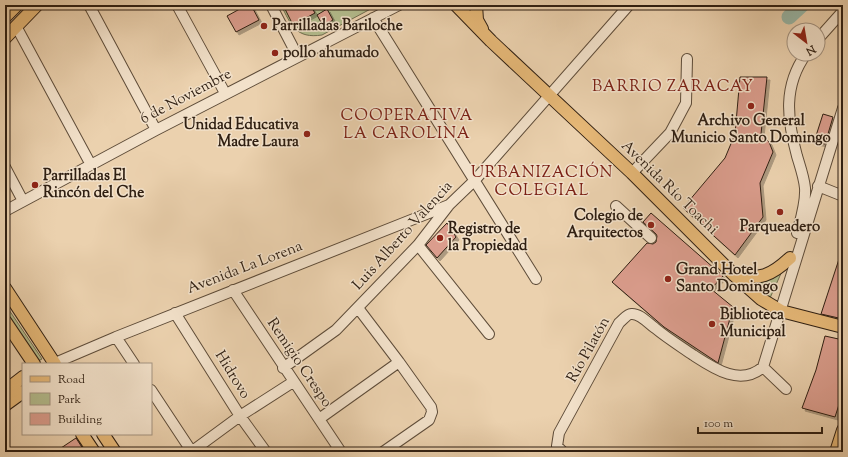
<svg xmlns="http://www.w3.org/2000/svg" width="848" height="457" viewBox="0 0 848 457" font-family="'Sorts Mill Goudy',serif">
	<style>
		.green { fill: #b3bc8d; stroke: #716e50 }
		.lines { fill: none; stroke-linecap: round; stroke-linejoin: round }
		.river { stroke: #99b7a7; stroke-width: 15 }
		.building { fill: #db9d8d; stroke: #2f1f12; filter: url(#shadow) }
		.minor-casing { stroke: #5e4c39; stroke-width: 12 }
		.major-casing { stroke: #2f1f12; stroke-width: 14 }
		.minor { stroke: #f2e1ca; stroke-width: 10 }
		.major { stroke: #e6b877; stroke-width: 12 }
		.poi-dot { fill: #8f2418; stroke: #f2e1ca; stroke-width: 1.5 }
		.labels { text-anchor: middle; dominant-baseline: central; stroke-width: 3; stroke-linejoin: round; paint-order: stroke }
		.poi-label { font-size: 15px; font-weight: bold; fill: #2f1f12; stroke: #f2e1ca; text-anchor: start }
		.street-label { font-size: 15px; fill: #2f1f12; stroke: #f2e1ca }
		.neighbourhood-label { font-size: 16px; letter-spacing: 1px; fill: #7a1f14; stroke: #f2e1ca }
	</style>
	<defs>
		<filter id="shadow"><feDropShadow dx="3" dy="3" stdDeviation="0" flood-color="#0004"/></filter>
	</defs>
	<rect width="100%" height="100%" fill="#ebd1ae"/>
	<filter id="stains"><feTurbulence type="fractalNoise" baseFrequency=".005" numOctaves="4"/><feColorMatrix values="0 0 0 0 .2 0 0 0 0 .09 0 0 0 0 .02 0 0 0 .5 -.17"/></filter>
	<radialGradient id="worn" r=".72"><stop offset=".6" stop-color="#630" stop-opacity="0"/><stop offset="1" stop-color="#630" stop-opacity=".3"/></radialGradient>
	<path class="green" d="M281,5H378L322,35C296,39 291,25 281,5Z
		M783,269L770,298L754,284L771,278Z
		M5,304L42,359L38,361L5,311Z"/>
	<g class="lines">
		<path class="river" d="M789,17L802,5"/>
	</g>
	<path class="building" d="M247,5H251L259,20L236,32L227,16Z
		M294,5H310L315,13L293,25L285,9Z
		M327,9L333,20L323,26L317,15Z
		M740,77H767L761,134L769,142L773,152L760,183L763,217L735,255L683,208L725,158L735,134Z
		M823,114L833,117L825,144L814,142Z
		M651,213L723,276L711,289L733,307L718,363L664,327L612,282L647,243L653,244L656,242L657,236L656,234L643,222Z
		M447,223L456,237L437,258L426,245Z
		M842,250L843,251V319L821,314Z
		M825,336L843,340V392L835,417L802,408L816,370Z
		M76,438L85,452H55Z"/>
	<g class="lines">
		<defs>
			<path id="minor" d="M89,5L156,130
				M177,5L225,93
				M271,5L298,57
				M373,18L536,279
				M16,26L91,165
				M818,39L843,11
				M5,167L23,201
				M632,173L670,133L686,103L687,59
				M818,186L843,196
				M616,206L651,238
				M5,211L156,130L399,5
				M797,233C801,218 806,203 805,188C804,177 800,166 797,156C787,119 783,86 806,54
				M418,245L489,334
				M233,290L341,452
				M358,308L399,362L431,407L432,412L429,420L383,452
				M175,313L240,416L266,452
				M116,337L134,364
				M55,363L116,337L449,205
				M763,367L786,389
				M283,368L336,330L418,245L449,205L475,180L629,5
				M151,390L192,452
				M319,419L399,362
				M191,452L240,416L293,382
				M563,452L557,446L559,433L619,323C623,320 627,314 631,314C640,313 649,324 655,328C667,338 680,346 693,355C713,368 740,387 763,367L843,108"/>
			<path id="major" d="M456,5L491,41L632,173L734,275L761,299L781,311L843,327
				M476,5L477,20L482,29
				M5,17L17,5
				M5,38L37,5
				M734,275C760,280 771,276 790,258
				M5,288L55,364
				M5,321L34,364
				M5,391L23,377
				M5,405L23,392
				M82,434L94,452
				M103,434L115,452
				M836,452L843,430"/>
		</defs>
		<use href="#minor" class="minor-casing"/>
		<use href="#major" class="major-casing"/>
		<use href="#minor" class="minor"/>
		<use href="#major" class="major"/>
	</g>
	<g class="poi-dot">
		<circle cx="264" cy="26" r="4"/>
		<circle cx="275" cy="53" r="4"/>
		<circle cx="751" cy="106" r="4"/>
		<circle cx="307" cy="134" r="4"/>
		<circle cx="35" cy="185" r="4"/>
		<circle cx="780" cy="212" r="4"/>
		<circle cx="651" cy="225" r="4"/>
		<circle cx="440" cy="238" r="4"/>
		<circle cx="668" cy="279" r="4"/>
		<circle cx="712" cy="324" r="4"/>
	</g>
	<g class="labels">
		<g class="poi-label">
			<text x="272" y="26">Parrilladas Bariloche</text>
			<text x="283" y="53">pollo ahumado</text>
			<text x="751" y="121" text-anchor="middle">Archivo General<tspan x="751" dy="17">Municio Santo Domingo</tspan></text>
			<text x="299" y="125" text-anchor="end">Unidad Educativa<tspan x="299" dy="17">Madre Laura</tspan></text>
			<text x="43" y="176">Parrilladas El<tspan x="43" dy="17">Rincón del Che</tspan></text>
			<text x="643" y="216" text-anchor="end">Colegio de<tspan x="643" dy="17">Arquitectos</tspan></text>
			<text x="780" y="227" text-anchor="middle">Parqueadero</text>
			<text x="448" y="229">Registro de<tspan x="448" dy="17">la Propiedad</tspan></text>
			<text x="676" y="270">Grand Hotel<tspan x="676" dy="17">Santo Domingo</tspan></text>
			<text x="720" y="315">Biblioteca<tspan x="720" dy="17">Municipal</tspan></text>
		</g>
		<g class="street-label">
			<text transform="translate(186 97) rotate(-28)">6 de Noviembre</text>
			<text transform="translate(669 188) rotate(44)">Avenida Río Toachi</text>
			<text transform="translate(403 236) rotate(-48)">Luis Alberto Valencia</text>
			<text transform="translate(245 268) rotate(-21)">Avenida La Lorena</text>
			<text transform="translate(589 350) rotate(-61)">Río Pilatón</text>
			<text transform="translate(299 363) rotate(56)">Remigio Crespo</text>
			<text transform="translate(232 375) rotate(58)">Hidrovo</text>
		</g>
		<g class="neighbourhood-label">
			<text x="673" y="87">BARRIO ZARACAY</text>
			<text x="407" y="116">COOPERATIVA<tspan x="407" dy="18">LA CAROLINA</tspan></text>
			<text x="542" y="173">URBANIZACIÓN<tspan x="542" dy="18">COLEGIAL</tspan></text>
		</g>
	</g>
	<rect width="848" height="457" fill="none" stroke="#ebd1ae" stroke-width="20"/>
	<rect x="6" y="6" width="836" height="445" fill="none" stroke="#2f1f12" stroke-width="2"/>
	<rect x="10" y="10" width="828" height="437" fill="none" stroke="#2f1f12"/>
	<rect x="22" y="363" width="130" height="72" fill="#f2e1ca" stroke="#a49380"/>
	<rect x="30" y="376" width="20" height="6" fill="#e6b877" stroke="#a49380"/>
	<text x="58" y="383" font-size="12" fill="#2f1f12">Road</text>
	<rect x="30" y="393" width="20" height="12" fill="#b3bc8d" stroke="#a49380"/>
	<text x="58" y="403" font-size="12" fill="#2f1f12">Park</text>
	<rect x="30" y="413" width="20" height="12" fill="#db9d8d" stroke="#a49380"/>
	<text x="58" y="423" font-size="12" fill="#2f1f12">Building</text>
	<g transform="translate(806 42) rotate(149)"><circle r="19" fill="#f2e1ca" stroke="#a49380"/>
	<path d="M0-3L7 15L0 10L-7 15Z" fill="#8f2418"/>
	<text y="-6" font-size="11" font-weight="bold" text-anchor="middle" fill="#2f1f12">N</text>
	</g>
	<path d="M698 427v6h124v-6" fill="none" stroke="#2f1f12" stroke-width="2"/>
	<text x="704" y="427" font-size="12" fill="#2f1f12" stroke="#f2e1ca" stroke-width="3" paint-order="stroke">100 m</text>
	<rect width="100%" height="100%" filter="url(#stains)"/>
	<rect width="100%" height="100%" fill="url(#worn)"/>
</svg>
